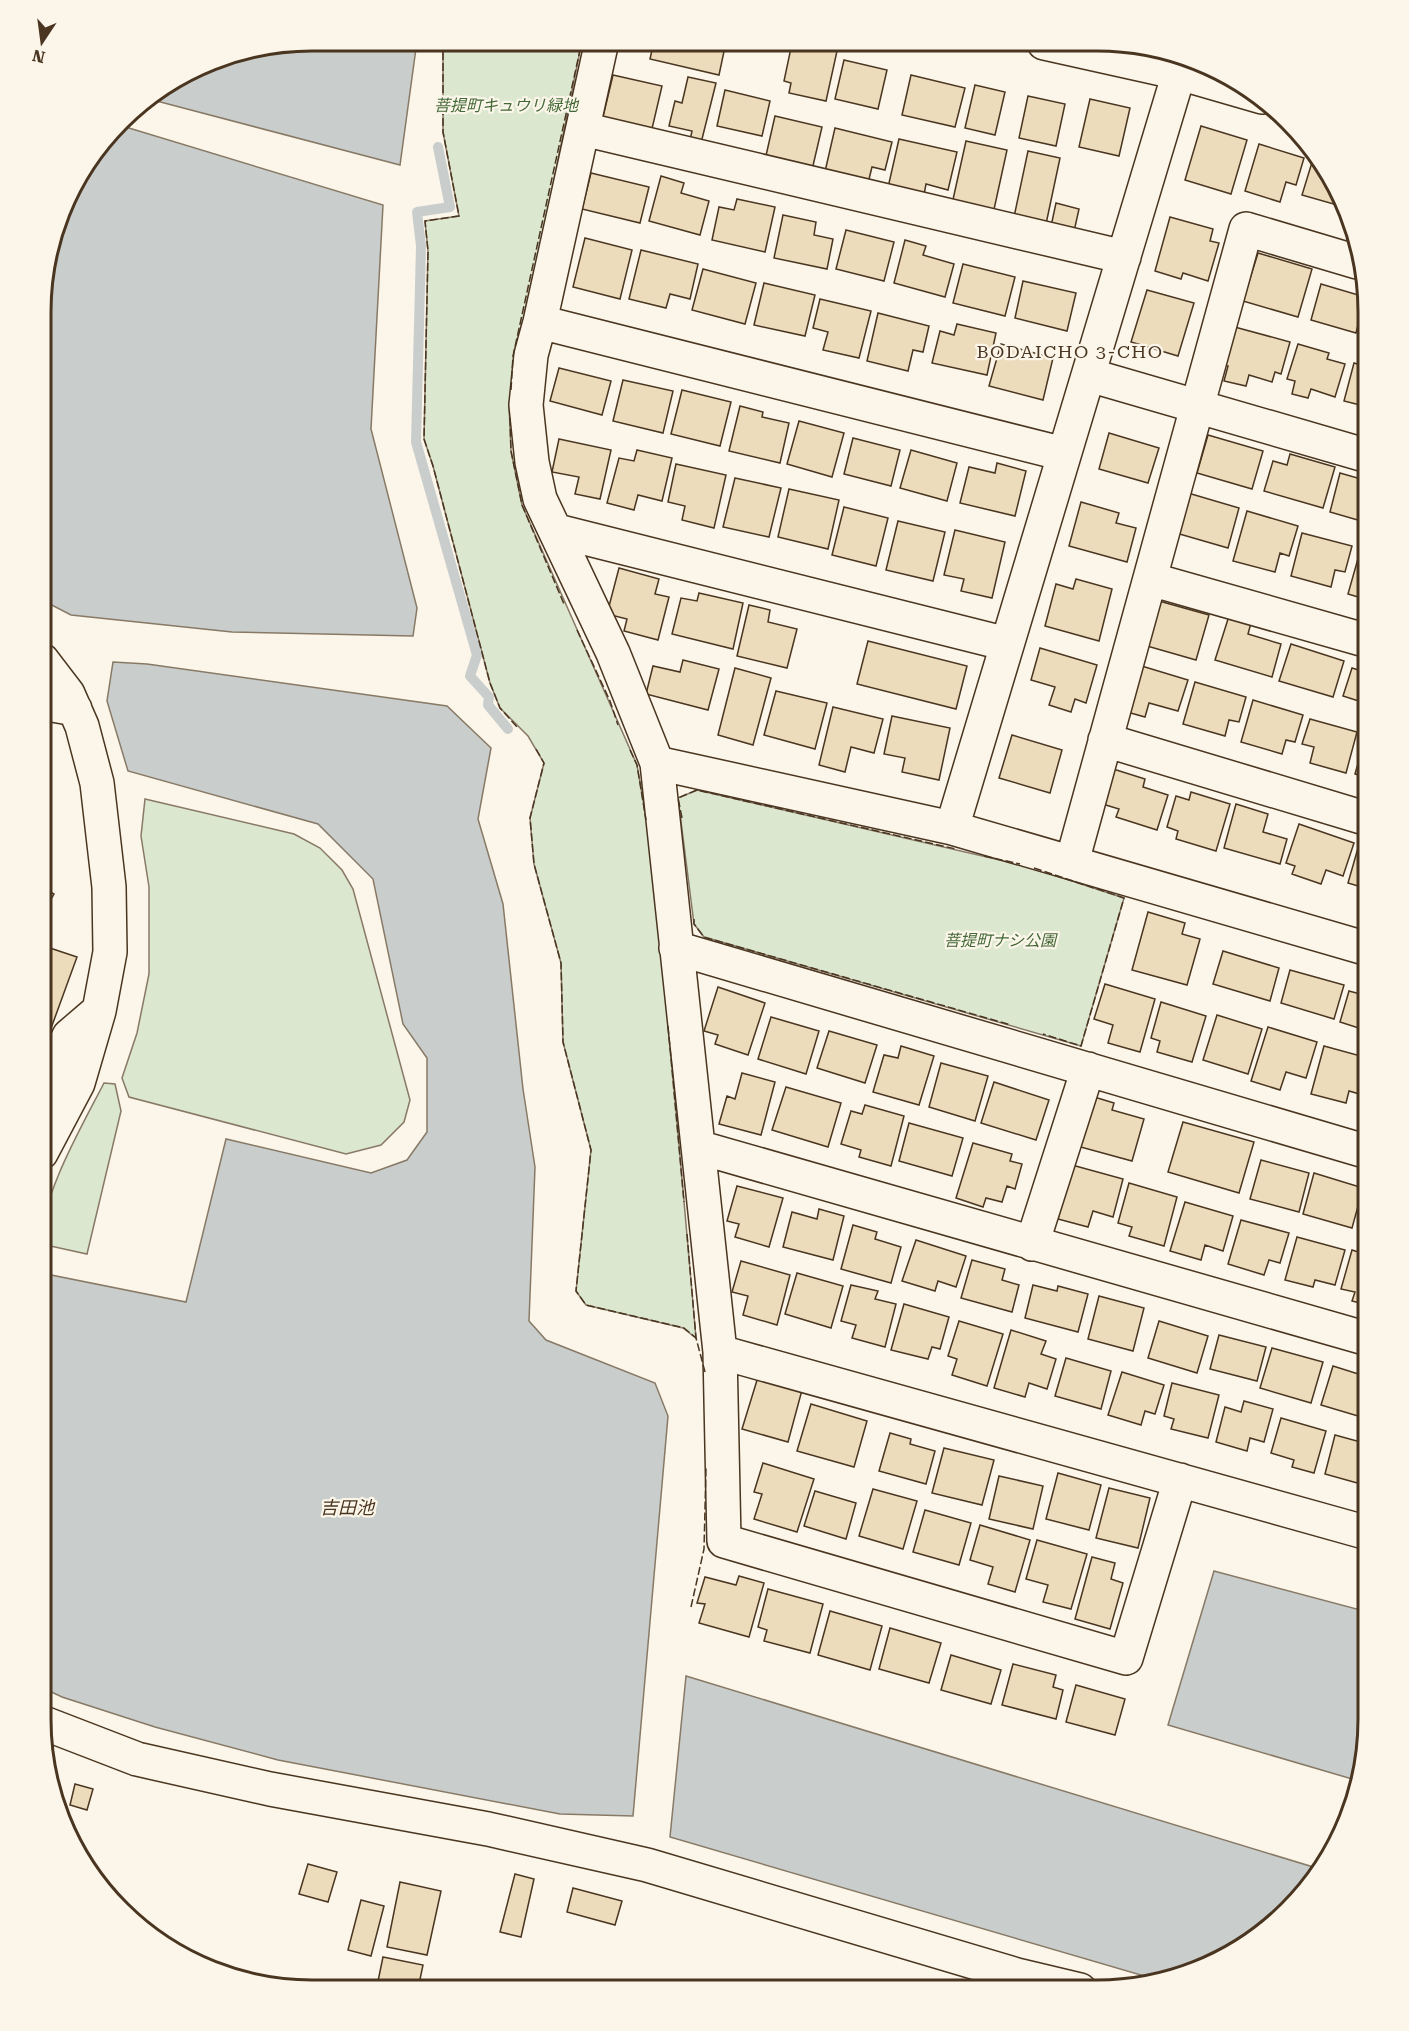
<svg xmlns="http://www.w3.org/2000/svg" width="1409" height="2031" viewBox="0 0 1409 2031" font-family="'Roboto Serif','Noto Sans JP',serif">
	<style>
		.green { fill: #dce7d0; stroke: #887966; stroke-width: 1.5 }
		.water { fill: #c9cecd; stroke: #887966; stroke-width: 1.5 }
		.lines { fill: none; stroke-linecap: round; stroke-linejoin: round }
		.stream { stroke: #c9cecd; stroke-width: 10 }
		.building { fill: #ecdcbc; stroke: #4a3520; stroke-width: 1.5 }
		.minor-casing { stroke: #4a3520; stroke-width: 36 }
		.minor { stroke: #fbf6e9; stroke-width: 33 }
		.fence { stroke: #4a3520; stroke-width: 1.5; stroke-dasharray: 8 3; stroke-linecap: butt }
		.labels { text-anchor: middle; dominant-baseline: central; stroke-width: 4.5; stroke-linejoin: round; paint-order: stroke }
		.park-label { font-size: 16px; font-style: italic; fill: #436837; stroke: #fbf6e9 }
		.neighbourhood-label { font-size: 18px; letter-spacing: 1.5px; fill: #4a3520; stroke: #fbf6e9 }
		.water-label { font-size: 18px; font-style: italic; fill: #4a3520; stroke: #fbf6e9 }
		.rim { fill: none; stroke: #4a3520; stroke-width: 3 }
	</style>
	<rect width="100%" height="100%" fill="#fbf6e9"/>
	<path class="green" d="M443,41H582L509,404L511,451L522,505L637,765L649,835L660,928L696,1338L683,1328L586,1305L576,1291L591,1150L563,1042L561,963L534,864L530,818L544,763L528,736L500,708L490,683L433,466L424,439L428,251L425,221L459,216L443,132Z
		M697,790L1026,866L1124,898L1081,1046L704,937L694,924L678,798Z
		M145,799L294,834L320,848L342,870L353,889L410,1100L404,1122L381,1145L346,1154L129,1097L122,1078L137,1033L149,974V887L141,836Z
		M104,1083L115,1084L121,1111L87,1254L41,1244C41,1196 82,1126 104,1083Z"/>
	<path class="water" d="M312,41H417L400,165L149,99L225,55Z
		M119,125L383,205L371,429L417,608L413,636L232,632L71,615L42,600L43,277L77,177Z
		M113,662L147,664L447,706L491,748L478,819L503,904L523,1089L535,1167L529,1321L546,1340L655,1383L668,1416L633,1816L560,1814L278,1760L155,1727L62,1697L41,1687V1273L186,1302L226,1139L371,1173L407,1160L427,1132V1058L403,1024L373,879L318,824L128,771L107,701Z
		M1214,1571L1368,1612V1737L1359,1781L1168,1725Z
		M686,1676L1323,1870L1276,1923L1217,1963L1151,1978L670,1837Z"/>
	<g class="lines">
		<path class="stream" d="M438,147L450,207L417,212L421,246L416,442L477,655L470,676L489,697L488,705L508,729"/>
	</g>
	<path class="building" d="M654,41L726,42L719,75L650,59Z
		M814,42H839L826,101L789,93L791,83L784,81L792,43L813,47Z
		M844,60L887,70L878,109L835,99Z
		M613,75L662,86L651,133L602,121Z
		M911,75L965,88L955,127L902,115Z
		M688,77L716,83L701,143L690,140L692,131L669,126L675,101L682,103Z
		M975,85L1005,92L995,135L965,128Z
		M725,90L770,101L762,136L717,126Z
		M1028,96L1065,104L1056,146L1019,138Z
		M1090,99L1130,108L1119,156L1079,147Z
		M775,116L822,127L812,170L765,160Z
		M1201,126L1247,140L1231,194L1185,180Z
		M835,128L892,142L885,170L872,167L867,187L824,176Z
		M899,139L957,152L948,190L926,184L923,200L887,192Z
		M966,141L1007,150L993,214L952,204Z
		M1259,144L1304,158L1296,185L1286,182L1280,202L1245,191Z
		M1028,151L1060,158L1046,224L1014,217Z
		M1313,159L1341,192L1344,207L1302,195Z
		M591,173L649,187L640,223L582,209Z
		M661,176L684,183L681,193L709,201L700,235L649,221Z
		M737,199L775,207L765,252L712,240L719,207L734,210Z
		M1056,203L1079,209L1073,236L1050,231Z
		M783,215L816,222L814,235L833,239L827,269L774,258Z
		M1170,217L1213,229L1210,241L1219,243L1208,281L1183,273L1181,279L1155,271Z
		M846,230L894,242L884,281L836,269Z
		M585,238L632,250L620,299L573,287Z
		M905,240L926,246L923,255L954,264L945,297L894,283Z
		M641,250L698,264L690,299L670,294L666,308L629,299Z
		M1258,253L1312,269L1298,317L1243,301Z
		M963,264L1015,277L1005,316L953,303Z
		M703,269L756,283L745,324L692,310Z
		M1023,281L1076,293L1067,331L1015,318Z
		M764,283L815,295L805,336L754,325Z
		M1321,284L1365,297L1356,333L1311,320Z
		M1147,290L1194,303L1178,356L1131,342Z
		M820,299L871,311L859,358L823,350L828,332L813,328Z
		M878,313L929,326L923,352L913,350L908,371L867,361Z
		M957,324L996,333L987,375L932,363L940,331L954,335Z
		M1231,326L1290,342L1281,374L1275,372L1272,382L1249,375L1246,386L1224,381L1228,366L1220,364Z
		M1001,344L1053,358L1043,400L989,386Z
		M1298,344L1329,353L1327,359L1345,364L1335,397L1311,389L1308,398L1292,394L1295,381L1287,379Z
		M1354,363L1368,367V407L1344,401Z
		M559,368L611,381L602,415L550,401Z
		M623,380L673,391L663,433L613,421Z
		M682,390L731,402L720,446L671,434Z
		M740,406L763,412L762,417L789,423L780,463L729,451Z
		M799,421L844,433L832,477L787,464Z
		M1109,433L1159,448L1148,483L1099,469Z
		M1208,435L1263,451L1252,489L1197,473Z
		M853,438L900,450L891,486L844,474Z
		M559,439L611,450L600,499L575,494L579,477L552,472Z
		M637,450L672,458L662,501L638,495L634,510L607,503L619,458L634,461Z
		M911,450L957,463L947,501L900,488Z
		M1290,454L1335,467L1323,508L1264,491L1273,461L1287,465Z
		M997,463L1026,471L1015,516L960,503L969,467L995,473Z
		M676,464L726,475L714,528L682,520L685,506L668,502Z
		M1340,473L1368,481V523L1330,512Z
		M735,478L781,488L769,537L723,527Z
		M789,489L839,500L828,549L778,537Z
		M1188,493L1239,508L1228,548L1176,533Z
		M1081,502L1119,513L1116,523L1136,528L1127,562L1069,546Z
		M844,507L888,518L876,566L832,555Z
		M1247,511L1298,526L1289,556L1280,553L1275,572L1233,561Z
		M898,521L945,532L933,581L886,570Z
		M955,530L1005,542L992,598L961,591L964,579L944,575Z
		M1302,533L1352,546L1345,572L1335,570L1331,587L1291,576Z
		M1361,548L1368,550V600L1348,594Z
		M619,568L659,579L655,594L669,597L658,640L624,631L627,619L607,614Z
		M1076,579L1112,589L1099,641L1045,626L1056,584L1073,589Z
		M699,593L743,603L733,649L672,634L681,598L697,601Z
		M1159,601L1209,615L1196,660L1147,646Z
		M749,605L770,610L768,622L797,629L787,668L737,656Z
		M1229,616L1251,623L1248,634L1281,644L1272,677L1215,660Z
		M868,641L967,666L956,709L857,684Z
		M1291,644L1344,661L1333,697L1279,681Z
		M1040,648L1097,665L1086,703L1075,699L1071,712L1049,705L1055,687L1031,680Z
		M683,660L719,669L708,710L646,694L653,666L680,672Z
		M1368,662V704L1343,696L1352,668L1365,672Z
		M1135,664L1188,680L1178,711L1149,703L1145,717L1120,710Z
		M735,668L771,678L753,745L718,735Z
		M1195,682L1246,697L1239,722L1229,720L1225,736L1183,724Z
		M776,691L827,703L815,749L764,735Z
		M1253,700L1303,715L1295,742L1286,740L1282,754L1241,742Z
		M833,707L883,719L874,753L851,747L845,772L819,765Z
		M892,716L950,728L939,780L902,772L905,758L884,754Z
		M1310,719L1357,732L1346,773L1310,763L1314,747L1302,744Z
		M1012,735L1062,750L1050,793L999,778Z
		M1366,735H1368V778L1355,774Z
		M1110,768L1145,779L1143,787L1168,795L1157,830L1116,817L1119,809L1099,803Z
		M1191,792L1230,804L1216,851L1176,839L1178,831L1167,827L1176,796L1189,800Z
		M1236,804L1268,814L1263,832L1287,839L1280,864L1224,848Z
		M1299,824L1354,843L1343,876L1326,870L1321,884L1292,874L1295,866L1286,863Z
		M1358,848L1368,851V889L1348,883Z
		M42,887L54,894L42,915Z
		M1148,912L1185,923L1182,934L1200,939L1187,985L1132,970Z
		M50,948L77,957L42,1053V971Z
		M1223,951L1279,968L1270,1001L1213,984Z
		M1290,970L1344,985L1334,1019L1281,1003Z
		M1105,984L1155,999L1140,1052L1108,1043L1113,1025L1094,1019Z
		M718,987L765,1003L748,1055L715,1044L718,1035L704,1031Z
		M1349,991L1368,996V1031L1340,1022Z
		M1161,1002L1206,1016L1192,1062L1157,1052L1160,1041L1151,1038Z
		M1217,1015L1262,1029L1248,1074L1203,1060Z
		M771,1017L819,1031L806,1074L758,1059Z
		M1268,1027L1317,1042L1306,1078L1286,1072L1280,1090L1251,1081Z
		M829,1031L877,1045L865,1083L817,1068Z
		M901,1046L934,1056L919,1105L873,1092L884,1055L898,1058Z
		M1324,1046L1368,1058V1075L1363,1095L1349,1091L1346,1103L1311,1094Z
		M941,1063L988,1076L975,1121L929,1107Z
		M742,1073L775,1082L761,1135L719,1124L727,1096L735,1099Z
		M994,1082L1049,1100L1036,1140L981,1123Z
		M786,1087L841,1103L828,1147L772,1130Z
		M1091,1096L1114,1103L1112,1110L1144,1119L1132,1161L1077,1146Z
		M865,1105L904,1116L891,1166L859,1157L861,1150L841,1144L851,1111L862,1114Z
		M1183,1122L1254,1142L1239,1193L1168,1172Z
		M909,1123L963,1138L952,1176L899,1161Z
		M973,1143L1012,1154L1010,1161L1022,1164L1015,1189L1007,1186L1002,1202L986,1198L983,1207L956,1198Z
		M1261,1160L1309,1173L1299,1212L1250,1199Z
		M1072,1165L1123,1179L1113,1217L1093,1211L1088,1227L1058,1219Z
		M1314,1173L1363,1188L1352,1228L1303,1214Z
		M1129,1183L1177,1197L1164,1246L1129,1236L1132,1227L1118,1223Z
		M737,1186L783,1198L769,1247L735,1237L739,1224L727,1221Z
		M1185,1202L1233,1216L1223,1251L1205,1245L1201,1260L1170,1251Z
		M1368,1207V1233L1361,1231Z
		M819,1209L844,1216L833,1260L783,1247L792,1212L817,1219Z
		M1241,1220L1289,1233L1280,1263L1269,1260L1264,1275L1228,1264Z
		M853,1225L877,1232L875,1239L901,1247L891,1283L841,1269Z
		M1297,1237L1345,1250L1335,1285L1315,1280L1313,1287L1285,1280Z
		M916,1240L966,1256L956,1287L938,1281L935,1291L902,1281Z
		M1352,1250L1368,1255V1305L1352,1301L1355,1292L1341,1289Z
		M972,1260L1005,1269L1002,1280L1019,1285L1012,1312L961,1298Z
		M741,1261L790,1275L777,1325L743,1315L748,1296L732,1292Z
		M797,1273L843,1286L831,1328L785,1314Z
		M851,1285L878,1291L875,1299L896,1304L885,1347L852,1338L856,1325L841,1321Z
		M1033,1285L1057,1291L1058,1286L1088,1294L1078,1332L1025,1318Z
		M1099,1296L1144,1308L1133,1351L1088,1339Z
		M904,1304L949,1317L940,1349L932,1347L928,1359L891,1350Z
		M959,1321L1003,1334L987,1386L952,1375L957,1359L948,1356Z
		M1159,1321L1208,1336L1197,1373L1148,1358Z
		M1011,1330L1046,1341L1041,1354L1056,1359L1047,1389L1029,1383L1025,1397L994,1388Z
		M1219,1335L1266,1347L1257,1381L1210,1369Z
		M1272,1348L1323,1362L1311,1403L1260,1388Z
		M1066,1358L1111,1371L1101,1409L1055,1396Z
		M1333,1366L1368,1377V1419L1321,1405Z
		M1122,1372L1164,1385L1155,1414L1145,1411L1141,1425L1108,1415Z
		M758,1377L802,1390L788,1442L742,1429Z
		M1172,1383L1219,1395L1208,1438L1171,1429L1174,1419L1164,1416Z
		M1244,1401L1273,1409L1264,1442L1250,1438L1247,1451L1216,1442L1225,1407L1241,1412Z
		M811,1404L867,1421L854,1467L797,1451Z
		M1281,1418L1326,1431L1314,1473L1292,1467L1294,1460L1271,1453Z
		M890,1433L911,1439L910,1444L935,1451L926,1484L879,1471Z
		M1335,1435L1368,1444V1486L1325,1474Z
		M944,1448L994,1460L982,1505L932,1493Z
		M763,1463L814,1479L797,1532L754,1519L762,1494L754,1492Z
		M1058,1473L1101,1485L1089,1530L1046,1519Z
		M999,1476L1043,1486L1033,1529L989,1519Z
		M1109,1488L1150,1498L1138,1548L1096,1538Z
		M873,1489L917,1501L903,1549L859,1536Z
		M815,1491L856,1503L846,1539L804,1526Z
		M925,1510L971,1523L959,1565L913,1552Z
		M980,1525L1030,1540L1015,1592L988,1584L993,1567L970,1560Z
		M1037,1540L1087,1554L1071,1609L1043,1602L1048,1585L1026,1579Z
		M1092,1557L1115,1563L1111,1579L1123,1583L1110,1629L1075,1619Z
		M739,1576L764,1583L749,1637L699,1623L705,1604L697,1603L705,1577L736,1585Z
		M768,1589L823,1604L810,1653L764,1641L767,1630L758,1627Z
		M830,1611L882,1626L870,1670L818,1655Z
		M890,1628L941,1643L929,1683L879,1669Z
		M951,1655L1001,1670L991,1704L941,1690Z
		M1013,1664L1056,1675L1053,1687L1063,1690L1056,1719L1002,1705Z
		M1076,1685L1125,1699L1115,1735L1066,1722Z
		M75,1784L93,1789L87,1810L70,1805Z
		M308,1864L337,1872L328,1902L299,1894Z
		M515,1874L534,1879L521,1937L500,1932Z
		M400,1882L441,1891L427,1955L387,1947Z
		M573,1888L622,1901L615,1925L567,1912Z
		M361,1900L384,1906L371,1956L348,1950Z
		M383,1957L423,1965L418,1989H388L377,1986Z"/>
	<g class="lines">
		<defs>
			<path id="minor" d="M602,41L540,322L531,355L526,405L532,462L540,499L613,653L657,763L952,828L1368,949
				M1044,43L1179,73L1262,97
				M583,129L1124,257
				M540,322L1064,454
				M1089,375L1368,456
				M557,531L1007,644
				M1150,579L1368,641
				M42,703L75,709
				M1105,740L1368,819
				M657,763L720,1352L1368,1533
				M952,828L1179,73
				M1072,862L1246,229L1357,262
				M676,948L1368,1152
				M42,1094L69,1036L97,1012
				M698,1147L1368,1339
				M41,1153L78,1083L99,1011L110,952L109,887L97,783L82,726L68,694L42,660
				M1032,1244L1088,1069
				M720,1352L724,1541L1126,1658L1180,1480
				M41,1722L137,1759L270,1789L488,1829L647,1865L1017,1975L1080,1990"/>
		</defs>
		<use href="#minor" class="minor-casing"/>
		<use href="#minor" class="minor"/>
		<path class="fence" d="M443,41V132L459,216L425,221L428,251L424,439L433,466L490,683L500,708L517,727
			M511,390L513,356L582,41
			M510,418L511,451L522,505L564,604
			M577,630L610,701L618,725
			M536,749L544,763L530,818L534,864L561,963L563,1042L591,1150L576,1291L586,1305L684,1328L696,1338
			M630,750L637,765L646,820
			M682,818L678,798L697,790L956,849
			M984,856L1020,864
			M1034,868L1124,898L1081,1046L1043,1034
			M694,919V924L704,937L1011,1025
			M668,1026L684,1202
			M687,1234L696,1338L705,1372
			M691,1607L704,1549L706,1468"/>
	</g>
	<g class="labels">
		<g class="park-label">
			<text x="506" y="105">菩提町キュウリ緑地</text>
			<text x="1000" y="940">菩提町ナシ公園</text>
		</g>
		<g class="neighbourhood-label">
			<text x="1070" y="351">BODAICHO 3-CHO</text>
		</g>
		<g class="water-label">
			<text x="347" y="1507">吉田池</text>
		</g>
	</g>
	<path d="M0 0H1409V2031H0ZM312 51H1097A261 261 0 0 1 1358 312V1719A261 261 0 0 1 1097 1980H312A261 261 0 0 1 51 1719V312A261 261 0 0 1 312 51Z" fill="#fbf6e9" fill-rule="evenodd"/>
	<path class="rim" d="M312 51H1097A261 261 0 0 1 1358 312V1719A261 261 0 0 1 1097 1980H312A261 261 0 0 1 51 1719V312A261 261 0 0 1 312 51Z"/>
	<g transform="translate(42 42) rotate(193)" stroke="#fbf6e9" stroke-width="4.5" paint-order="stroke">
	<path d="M0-4.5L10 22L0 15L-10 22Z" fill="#4a3520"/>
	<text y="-9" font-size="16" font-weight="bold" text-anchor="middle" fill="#4a3520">N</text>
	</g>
</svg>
